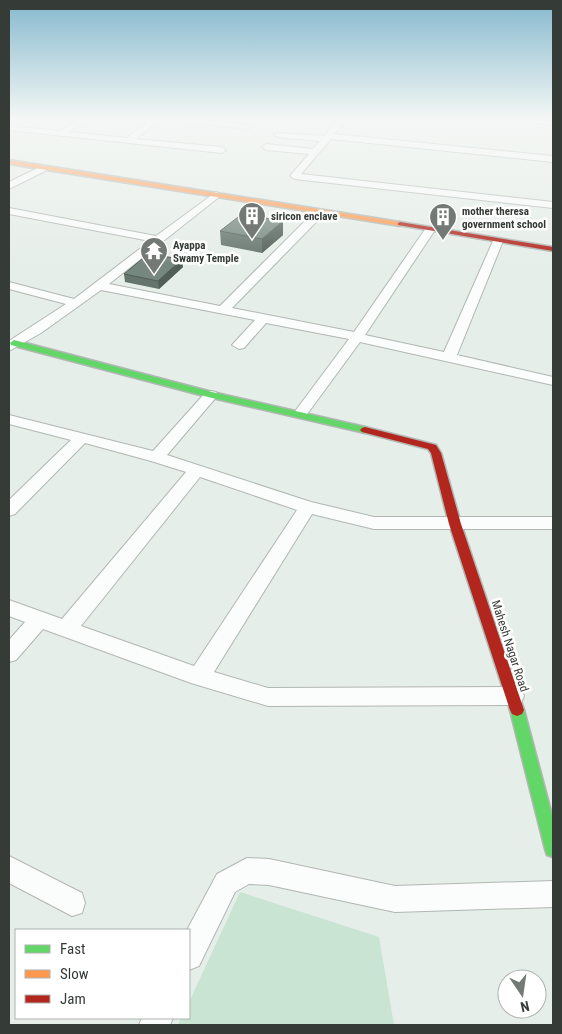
<svg xmlns="http://www.w3.org/2000/svg" width="562" height="1034" viewBox="0 0 562 1034" font-family="'Roboto Condensed',sans-serif">
	<style>
		.green { fill: #cae4d4 }
		.lines { fill: none; stroke-linecap: round; stroke-linejoin: round }
		.street-casing { stroke: #b1b7b3; stroke-width: 2 }
		.fast-casing { stroke: #b1b7b3; stroke-width: 3 }
		.slow-casing { stroke: #b1b7b3; stroke-width: 3 }
		.jam-casing { stroke: #b1b7b3; stroke-width: 3 }
		.street { fill: #fbfcfc; fill-rule: evenodd }
		.fast { fill: #63d668; fill-rule: evenodd }
		.slow { fill: #ff974d; fill-rule: evenodd }
		.jam { fill: #b3261e; fill-rule: evenodd }
		.wall { fill: #65746c }
		.shaded-wall { fill: #525e58 }
		.building { fill: #75877e; stroke: #525e58 }
		.labels { text-anchor: middle; dominant-baseline: central; stroke-width: 5; stroke-linejoin: round; paint-order: stroke }
		.far-poi-label { font-size: 11px; font-weight: bold; fill: #353b37; stroke: #fff; text-anchor: start }
		.street-label { font-size: 12px; fill: #353b37; stroke: #fff }
	</style>
	<rect width="100%" height="100%" fill="#e6eee9"/>
	<path class="green" d="M240,892L379,937L394,1025H178L181,1018H189V1002Z"/>
	<g class="lines">
		<defs>
			<path id="street" d="M78,120H87L69,132L127,138L150,120H159L136,139L222,147L226,150L222,153L9,130V126L60,131Z
				M178,120H203L247,125L251,127L247,129L182,122Z
				M338,120H346L334,134L553,156V162L331,139L301,174L553,202V208L295,179L290,176L309,154L266,150L262,147L266,144L313,149L320,141L278,137L274,135L278,133L324,136Z
				M517,120L553,121V125L521,122Z
				M44,165L48,168L47,170L9,189V182Z
				M216,192L221,195L219,197L109,284L220,306L316,210H324V214L232,308L354,332L426,228L430,227L435,230L365,335L444,352L493,241L498,238L503,241L457,355L553,377V385L360,342L305,417H295L293,414L349,339L266,323L244,348L239,349L232,345L255,320L101,290L41,333L9,351V341L66,304L9,289V282L74,299L150,241L9,214V208L156,236Z
				M211,391L216,392L218,395L167,455L311,502L374,517H553V529H374L312,514L214,672L268,688L513,687L521,689L524,696L521,703L513,705L268,706L191,683L43,629L16,660L9,662V640L25,622L9,616V600L62,619L186,472L151,461L85,443L15,514L9,516V500L71,440L9,424V415L153,451L206,392ZM200,477L297,510L194,666L81,626Z
				M9,856L82,893L85,903L82,913L72,916L9,883Z
				M247,858L269,859L395,886L553,881V907L395,912L269,885L249,884L235,892L199,966L189,970V930H187L217,874Z
				M142,1018H173L170,1025H139Z"/>
			<path id="fast" d="M14,340L212,392L365,427L370,430L365,433L208,397L11,345L10,343Z
				M517,704L522,706L524,710L553,819V857L547,855L545,849L510,710L512,706Z"/>
			<path id="slow" d="M9,160L400,222L403,224L400,226L9,164Z"/>
			<path id="jam" d="M400,222L553,247V251L398,225V223Z
				M365,427L436,445L441,453L461,524L524,710L522,714L517,716L512,714L510,710L449,524L431,453L428,449L362,432L360,430L362,428Z"/>
		</defs>
		<use href="#street" class="street-casing"/>
		<use href="#fast" class="fast-casing"/>
		<use href="#slow" class="slow-casing"/>
		<use href="#jam" class="jam-casing"/>
		<use href="#street" class="street"/>
		<use href="#fast" class="fast"/>
		<use href="#slow" class="slow"/>
		<use href="#jam" class="jam"/>
	</g>
	<path class="wall" d="M283,221V235L262,253L221,245L220,231Z
		M183,267L159,289L125,282L124,274Z"/>
	<path class="shaded-wall" d="M283,221V235L262,253V239Z
		M182,259L183,267L159,289L158,281Z"/>
	<path class="building" d="M242,214L283,221L262,239L220,231Z
		M148,254L182,259L158,281L124,274Z"/>
	<linearGradient id="sky" x2="0" y2="1"><stop stop-color="#86b9ce"/><stop offset="0.45" stop-color="#f4f7f5"/><stop offset="1" stop-color="#f4f7f5" stop-opacity="0"/></linearGradient>
	<rect width="562" height="265" fill="url(#sky)"/>
	<defs>
		<symbol id="building-pin" viewBox="-11 -11 22 30"><path d="M0 17L-7.5 6A9.5 9.5 0 1 1 7.5 6Z" fill="#737a75" stroke="#fff"/><path d="M-4-6H4V6H1V3H-1V6H-4ZM-2.5-4.3h1.7v1.8h-1.7ZM.8-4.3h1.7v1.8H.8ZM-2.5-1h1.7V.8h-1.7ZM.8-1h1.7V.8H.8Z" fill="#fff"/></symbol>
		<symbol id="temple-pin" viewBox="-11 -11 22 30"><path d="M0 17L-7.5 6A9.5 9.5 0 1 1 7.5 6Z" fill="#737a75" stroke="#fff"/><path d="M0-6L5-2H3V0L6.5 2.5H4V6H1.5V3h-3V6H-4V2.5H-6.5L-3 0V-2H-5Z" fill="#fff"/></symbol>
	</defs>
	<g fill-rule="evenodd">
		<use href="#building-pin" x="236" y="200" width="32" height="43"/>
		<use href="#building-pin" x="427" y="201" width="32" height="43"/>
		<use href="#temple-pin" x="138" y="235" width="32" height="43"/>
	</g>
	<g class="labels">
		<g class="far-poi-label">
			<text x="462" y="211">mother theresa<tspan x="462" dy="13">government school</tspan></text>
			<text x="271" y="216">siricon enclave</text>
			<text x="173" y="245">Ayappa<tspan x="173" dy="13">Swamy Temple</tspan></text>
		</g>
		<g class="street-label">
			<text transform="translate(510 646) rotate(72)">Mahesh Nagar Road</text>
		</g>
	</g>
	<rect width="562" height="1034" fill="none" stroke="#353b37" stroke-width="20"/>
	<rect x="15" y="929" width="175" height="90" fill="#ffffff" stroke="#aeb1af"/>
	<rect x="25" y="945" width="25" height="8" fill="#63d668" stroke="#aeb1af"/>
	<text x="60" y="954" font-size="15" fill="#353b37">Fast</text>
	<rect x="25" y="970" width="25" height="8" fill="#ff974d" stroke="#aeb1af"/>
	<text x="60" y="979" font-size="15" fill="#353b37">Slow</text>
	<rect x="25" y="995" width="25" height="8" fill="#b3261e" stroke="#aeb1af"/>
	<text x="60" y="1004" font-size="15" fill="#353b37">Jam</text>
	<g transform="translate(522 994) rotate(167)"><circle r="24" fill="#ffffff" stroke="#aeb1af"/>
	<path d="M0-4L9 19L0 12L-9 19Z" fill="#737a75"/>
	<text y="-8" font-size="14" font-weight="bold" text-anchor="middle" fill="#353b37">N</text>
	</g>
</svg>
